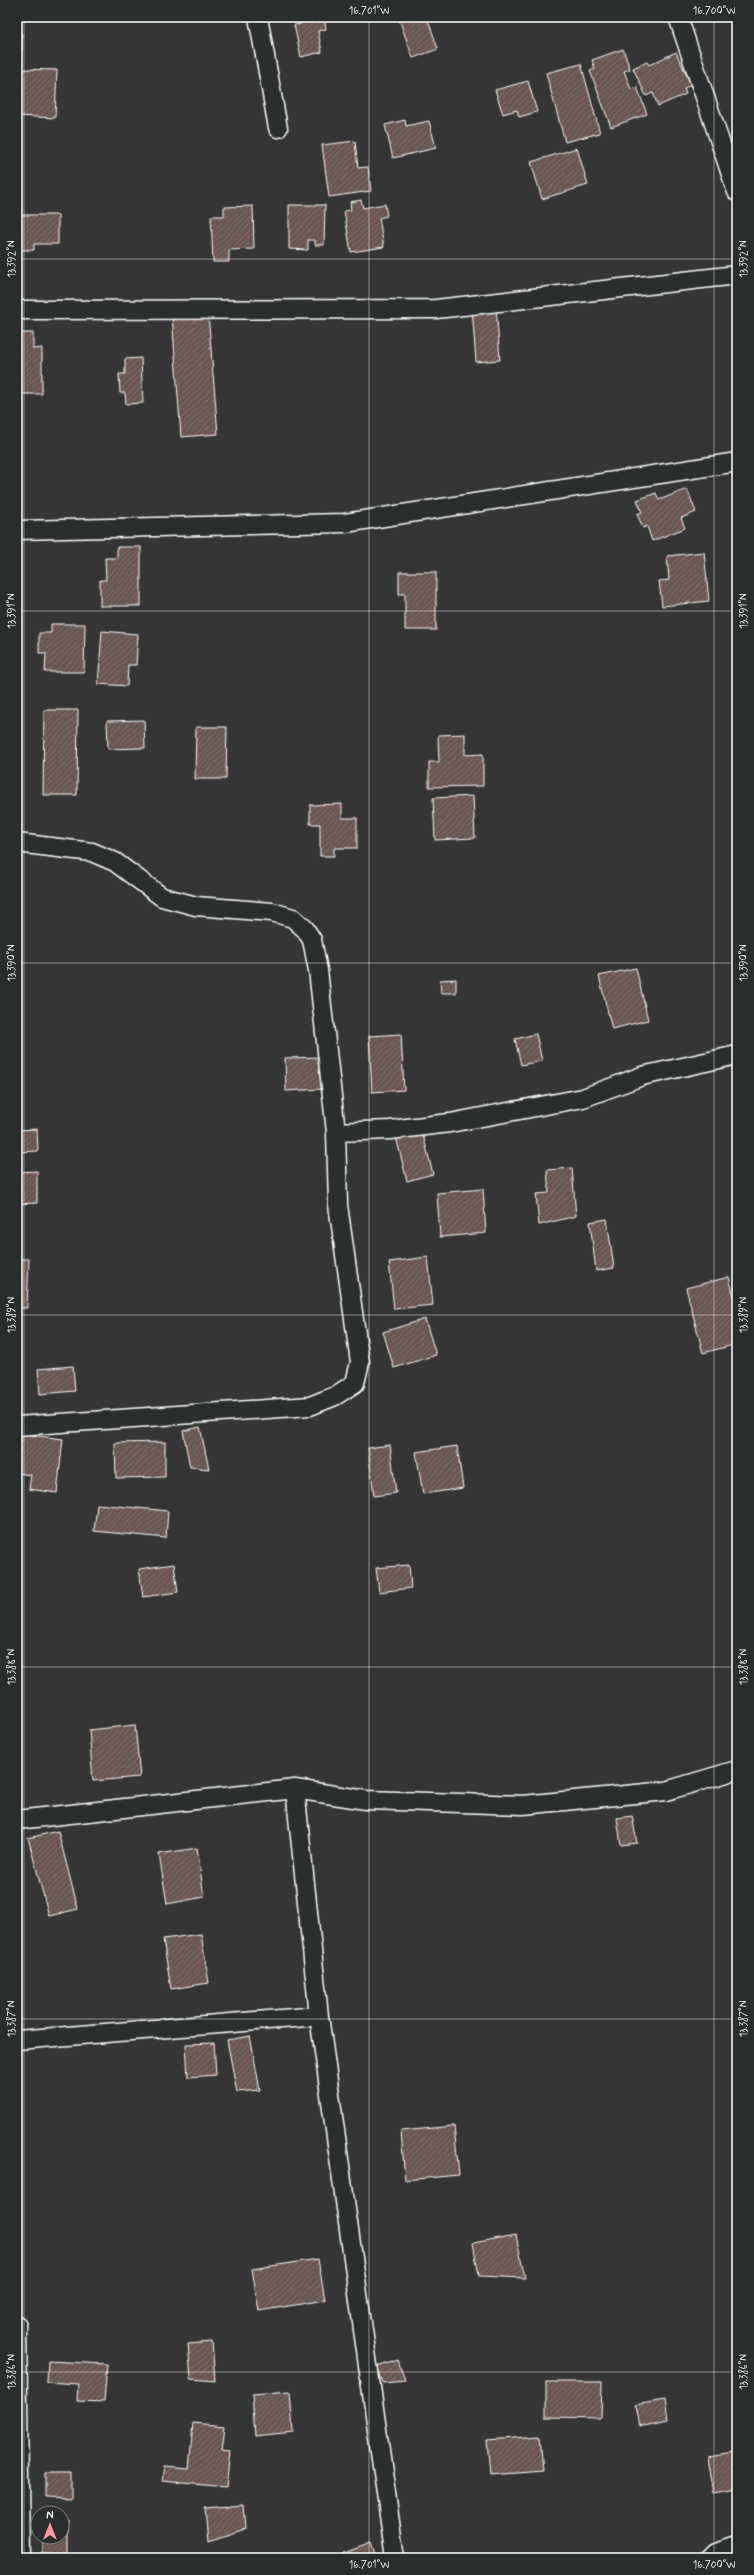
<svg xmlns="http://www.w3.org/2000/svg" width="754" height="2575" viewBox="0 0 754 2575" font-family="Mynerve,sans-serif">
	<style>
		.building { fill: url(#building-hatch); stroke: #fff }
		.lines { fill: none; stroke-linecap: round; stroke-linejoin: round }
		.minor-casing { stroke: #fff; stroke-width: 21 }
		.minor { stroke: #2a2d2e; stroke-width: 18 }
		.ticks { fill: none; stroke: #fff; stroke-width: 1; stroke-opacity: 0.45 }
		.neatline { fill: none; stroke: #fff; stroke-width: 1.5 }
		.ticks-label { font-size: 10px; text-anchor: middle; fill: #fff }
	</style>
	<defs>
		<pattern id="building-hatch" width="6" height="6" patternUnits="userSpaceOnUse"><rect width="6" height="6" fill="#685651"/><path d="M-1 1l2-2M0 6l6-6M5 7l2-2" fill="none" stroke="#7f6f6b"/></pattern>
	</defs>
	<rect width="100%" height="100%" fill="#363535"/>
	<filter id="ink" filterUnits="userSpaceOnUse"><feTurbulence type="fractalNoise" baseFrequency=".025" numOctaves="2"/><feDisplacementMap in="SourceGraphic" scale="8" xChannelSelector="R" yChannelSelector="G"/><feConvolveMatrix kernelMatrix="1 2 1 2 8 2 1 2 1" color-interpolation-filters="sRGB"/></filter>
	<g filter="url(#ink)">
		<path class="building" d="M299,17H324L326,29L318,31L322,52L301,57L294,25L301,24Z
			M406,17H427L438,49L413,58L399,19Z
			M17,34H22V49H17Z
			M623,49L630,69L624,71L631,89L637,87L647,114L611,127L590,71L595,69L592,60Z
			M676,52L691,85L684,88L686,94L658,106L653,93L646,96L633,68L647,62L649,65Z
			M581,64L600,133L565,142L546,73Z
			M17,69L57,70L55,118L17,116Z
			M528,81L537,112L519,117L517,110L503,114L495,90Z
			M405,120L406,126L429,121L436,148L393,158L385,125Z
			M355,141L358,168L368,167L371,191L329,197L322,145Z
			M577,148L588,185L542,199L531,162Z
			M361,200L363,208L385,204L387,216L379,218L384,247L351,252L344,211L351,210L350,202Z
			M289,205H325L324,245H315V240H308V250L289,249Z
			M253,206L254,249L229,250V262H213L211,216H224V207Z
			M17,215H58V244H34V250H17Z
			M496,306L500,360L476,362L472,308Z
			M208,313L218,434L181,437L172,316Z
			M17,333H33V349L42,348V394H17Z
			M141,358L143,403L126,404L125,393H120L119,374H125V359Z
			M687,489L696,512L681,518L685,528L652,541L647,526L643,528L637,514L642,512L637,500L656,493L659,500Z
			M117,547H141V606H100V580H106L105,558H117Z
			M704,552L709,601L662,606L659,581L669,580L667,556Z
			M399,572H436V630H405V594H399Z
			M51,624H85L84,672H45L46,653H39V633H51Z
			M102,631L138,634L136,665H128L127,686L98,684Z
			M44,710H78L77,795H43Z
			M144,720L145,748L108,749L107,721Z
			M196,727H227L226,779H195Z
			M465,734V755L483,754V786L429,787V762H439L438,735Z
			M473,796L475,838L435,840L433,798Z
			M342,804V818H357V848H334V856H320V824H310V805Z
			M636,968L648,1020L612,1029L599,976Z
			M456,979V993H441L440,980Z
			M401,1034L404,1090L372,1092L369,1036Z
			M536,1034L542,1061L521,1065L515,1039Z
			M322,1057L323,1089L286,1091L285,1058Z
			M421,1127L433,1174L407,1181L395,1133Z
			M37,1129L38,1151L17,1152V1130Z
			M572,1168L576,1216L539,1225L536,1194L549,1193L547,1170Z
			M37,1171V1203L17,1204V1172Z
			M483,1189L486,1233L440,1237L437,1193Z
			M607,1219L614,1268L596,1271L590,1222Z
			M428,1257L433,1305L394,1309L389,1262Z
			M17,1259H29L27,1308H17Z
			M729,1277L737,1309V1344L703,1353L686,1288Z
			M425,1319L436,1355L394,1368L383,1332Z
			M73,1366L75,1391L40,1394L38,1369Z
			M200,1427L209,1469L190,1467L183,1431Z
			M22,1434L63,1439L57,1493L29,1489L31,1475L17,1473Z
			M165,1442V1477L116,1478L115,1443Z
			M390,1445L396,1493L374,1496L368,1448Z
			M457,1446L463,1488L423,1494L416,1452Z
			M97,1504L168,1511L166,1538L94,1531Z
			M174,1564L178,1592L143,1597L139,1569Z
			M409,1565L411,1588L379,1592L376,1568Z
			M135,1725L140,1777L93,1781L89,1730Z
			M632,1816L637,1843L621,1845L617,1818Z
			M58,1831L78,1909L49,1916L28,1838Z
			M197,1848L204,1897L167,1904L159,1854Z
			M201,1934L209,1983L171,1989L163,1939Z
			M250,2036L260,2090L237,2092L227,2040Z
			M214,2043L216,2075L188,2077L186,2044Z
			M454,2126L459,2175L405,2180L401,2131Z
			M516,2235L525,2278L479,2276L473,2243Z
			M318,2259L325,2300L259,2311L252,2269Z
			M212,2342L215,2381L191,2379L188,2344Z
			M398,2360L405,2381L383,2383L377,2367Z
			M48,2361L107,2364L104,2402L77,2401L78,2384L47,2382Z
			M546,2382H602L601,2418L546,2417Z
			M290,2391L293,2432L255,2436L252,2394Z
			M665,2400L668,2420L639,2426L635,2405Z
			M193,2423L225,2426L222,2450L230,2451L226,2487L162,2481L164,2467L189,2469Z
			M540,2436L543,2471L490,2475L487,2440Z
			M735,2453L737,2490L714,2494L708,2457Z
			M45,2473H71V2498L45,2497Z
			M243,2505L245,2529L208,2541L205,2508Z
			M62,2519H68V2554H42V2537H62Z
			M371,2543L376,2558H346L344,2553Z"/>
		<g class="lines">
			<defs>
				<path id="minor" d="M258,17L278,128
					M678,17L737,192
					M17,310L436,309L737,275
					M17,530L345,523L737,462
					M17,843L92,852L115,862L162,897L196,906L272,912L293,918L305,929L312,940L318,970L336,1132L338,1205L360,1362L355,1383L335,1396L310,1406L17,1426
					M336,1132L390,1130L450,1123L583,1098L642,1076L737,1055
					M295,1789L319,2016L395,2558
					M17,1820L295,1789L366,1800L523,1805L666,1791L737,1770
					M17,2040L319,2016
					M17,2325L20,2558
					M708,2558L715,2551L737,2544"/>
			</defs>
			<use href="#minor" class="minor-casing"/>
			<use href="#minor" class="minor"/>
		</g>
	</g>
	<path class="ticks" d="M24,17V2558M369,17V2558M714,17V2558M17,259H737M17,611H737M17,963H737M17,1315H737M17,1667H737M17,2019H737M17,2372H737"/>
	<rect width="754" height="2575" fill="none" stroke="#2a2d2e" stroke-width="44"/>
	<g transform="translate(50 2525)"><circle r="19" fill="#2a2d2e" stroke="#7f8182"/>
	<path d="M0-3L7 15L0 10L-7 15Z" fill="#ff9aa2"/>
	<text y="-6" font-size="11" font-weight="bold" text-anchor="middle" fill="#ffffff">N</text>
	</g>
	<rect x="22" y="22" width="710" height="2531" class="neatline"/>
	<g class="ticks-label">
		<text x="369" y="14">16.701°W</text>
		<text x="714" y="14">16.700°W</text>
		<text transform="translate(11 259) rotate(-90)" y="4">13.392°N</text>
		<text transform="translate(743 259) rotate(-90)" y="4">13.392°N</text>
		<text transform="translate(11 611) rotate(-90)" y="4">13.391°N</text>
		<text transform="translate(743 611) rotate(-90)" y="4">13.391°N</text>
		<text transform="translate(11 963) rotate(-90)" y="4">13.390°N</text>
		<text transform="translate(743 963) rotate(-90)" y="4">13.390°N</text>
		<text transform="translate(11 1315) rotate(-90)" y="4">13.389°N</text>
		<text transform="translate(743 1315) rotate(-90)" y="4">13.389°N</text>
		<text transform="translate(11 1667) rotate(-90)" y="4">13.388°N</text>
		<text transform="translate(743 1667) rotate(-90)" y="4">13.388°N</text>
		<text transform="translate(11 2019) rotate(-90)" y="4">13.387°N</text>
		<text transform="translate(743 2019) rotate(-90)" y="4">13.387°N</text>
		<text transform="translate(11 2372) rotate(-90)" y="4">13.386°N</text>
		<text transform="translate(743 2372) rotate(-90)" y="4">13.386°N</text>
		<text x="369" y="2568">16.701°W</text>
		<text x="714" y="2568">16.700°W</text>
	</g>
</svg>
